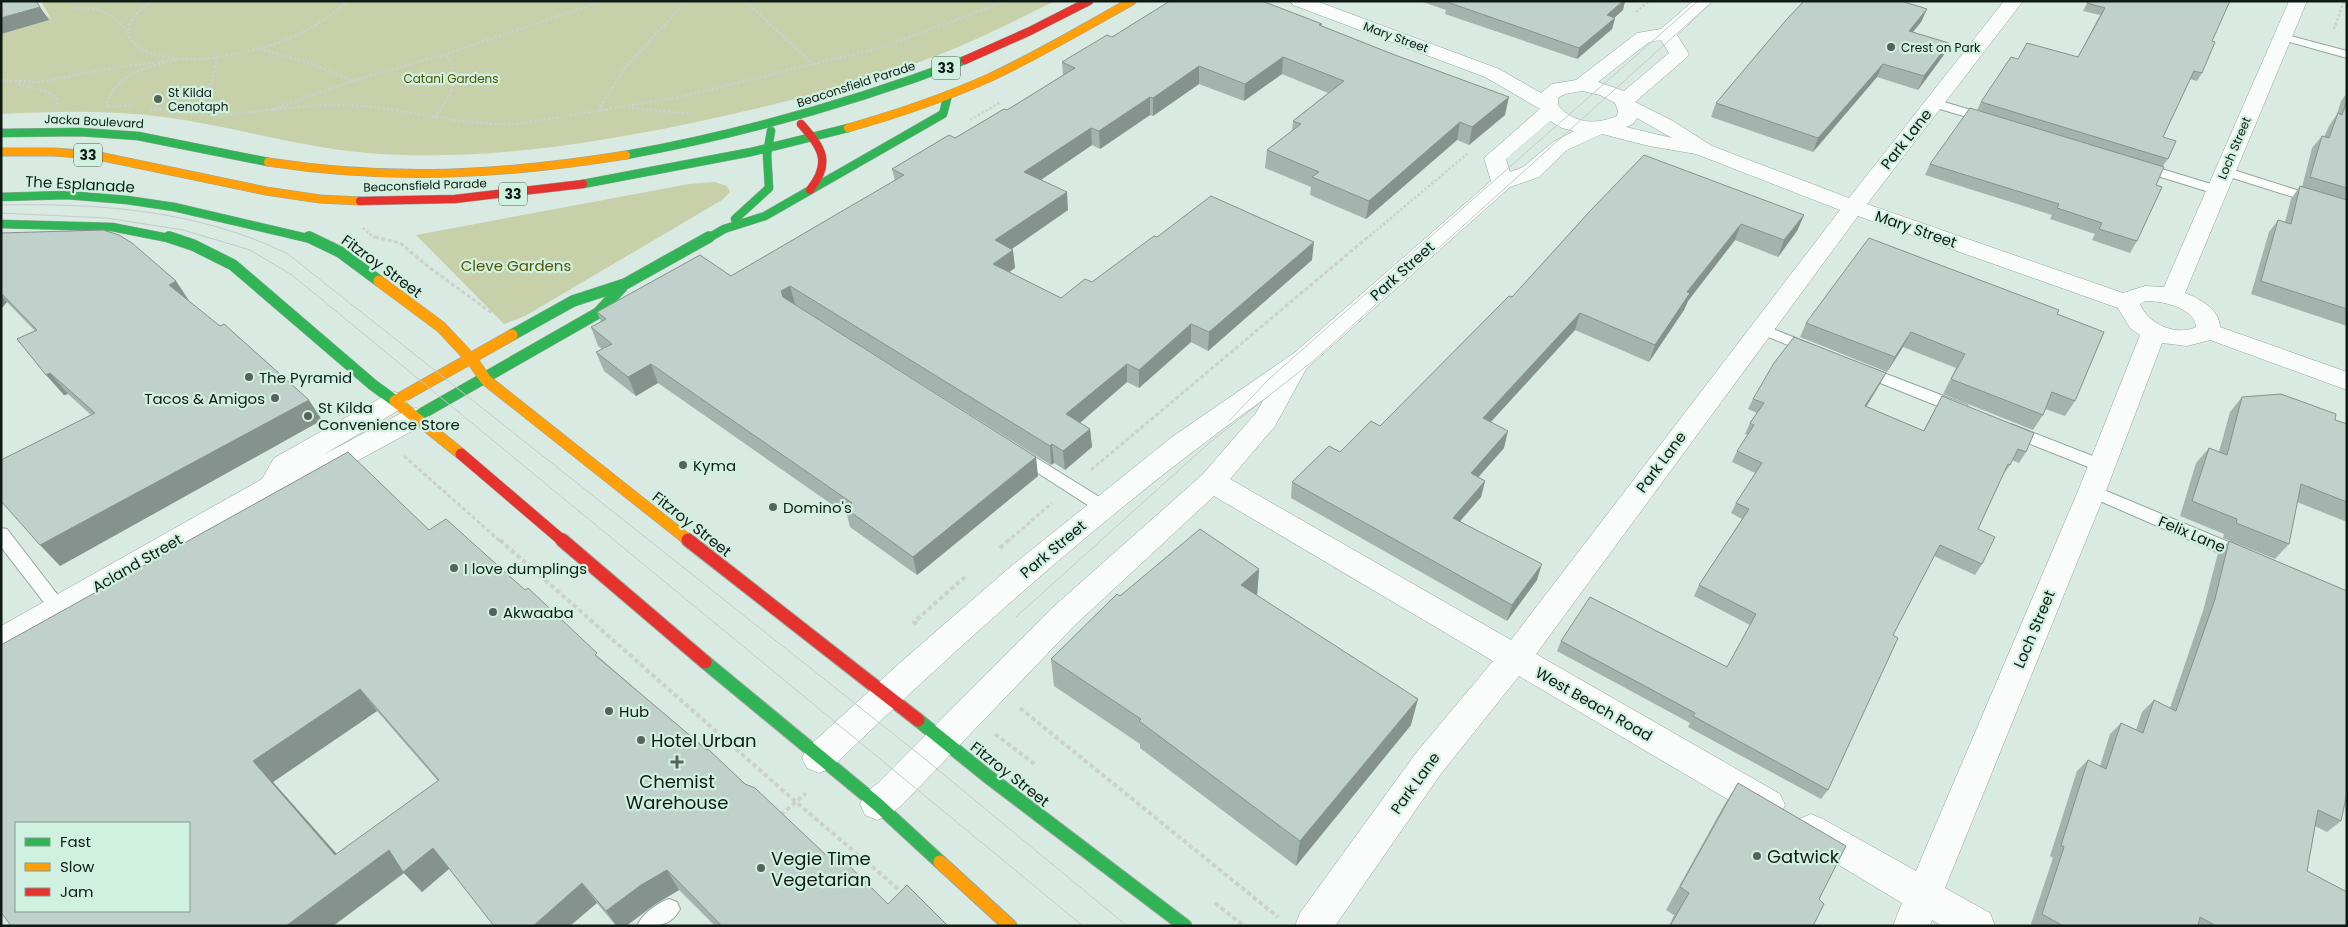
<svg xmlns="http://www.w3.org/2000/svg" width="2348" height="927" viewBox="0 0 2348 927" font-family="Poppins,sans-serif">
	<style>
		.green { fill: #c7d0a9 }
		.lines { fill: none; stroke-linecap: round; stroke-linejoin: round }
		.lane-casing { stroke: #96a49d; stroke-width: 2 }
		.street-casing { stroke: #96a49d; stroke-width: 1 }
		.fast-far2-casing { stroke: #96a49d; stroke-width: 9 }
		.fast-far1-casing { stroke: #96a49d; stroke-width: 12 }
		.fast-casing { stroke: #96a49d; stroke-width: 15 }
		.slow-far2-casing { stroke: #96a49d; stroke-width: 9 }
		.slow-far1-casing { stroke: #96a49d; stroke-width: 12 }
		.slow-casing { stroke: #96a49d; stroke-width: 15 }
		.jam-far2-casing { stroke: #96a49d; stroke-width: 9 }
		.jam-far1-casing { stroke: #96a49d; stroke-width: 12 }
		.jam-casing { stroke: #96a49d; stroke-width: 15 }
		.path-far2 { stroke: #ccd0ce; stroke-width: 2.5; stroke-dasharray: 2.5 2; stroke-linecap: butt }
		.path-far1 { stroke: #ccd0ce; stroke-width: 3; stroke-dasharray: 4 2.5; stroke-linecap: butt }
		.path { stroke: #ccd0ce; stroke-width: 4; stroke-dasharray: 4.5 3; stroke-linecap: butt }
		.lane { fill: #f9fcfa; fill-rule: evenodd }
		.street { fill: #f9fcfa; fill-rule: evenodd }
		.fast-far2 { stroke: #30b455; stroke-width: 8 }
		.fast-far1 { stroke: #30b455; stroke-width: 11 }
		.fast { stroke: #30b455; stroke-width: 13 }
		.slow-far2 { stroke: #ff9f0a; stroke-width: 8 }
		.slow-far1 { stroke: #ff9f0a; stroke-width: 11 }
		.slow { stroke: #ff9f0a; stroke-width: 13 }
		.jam-far2 { stroke: #e5322d; stroke-width: 8 }
		.jam-far1 { stroke: #e5322d; stroke-width: 11 }
		.jam { stroke: #e5322d; stroke-width: 13 }
		.tram { stroke: #c5cac8; stroke-width: 1 }
		.wall { fill: #a5b3af; fill-rule: evenodd }
		.shaded-wall { fill: #86928e }
		.building { fill: #c0d0cb; stroke: #86928e; fill-rule: evenodd }
		.poi-dot { fill: #55635c; stroke: #d1f1e0; stroke-width: 2 }
		.labels { text-anchor: middle; dominant-baseline: central; stroke-width: 4.5; stroke-linejoin: round; paint-order: stroke }
		.far-street-label { font-size: 12px; fill: #0f1a15; stroke: #d1f1e0 }
		.far-poi-label { font-size: 12px; fill: #0f1a15; stroke: #d1f1e0; text-anchor: start }
		.far-park-label { font-size: 12px; fill: #545405; stroke: #d1f1e0 }
		.shield { fill: #d1f1e0; stroke: #495a52; stroke-width: 1 }
		.shield-label { font-size: 14px; font-weight: bold; fill: #0f1a15 }
		.street-label { font-size: 15px; fill: #0f1a15; stroke: #d1f1e0 }
		.park-label { font-size: 15px; fill: #545405; stroke: #d1f1e0 }
		.poi-label { font-size: 15px; fill: #0f1a15; stroke: #d1f1e0; text-anchor: start }
		.near-poi-label { font-size: 18px; fill: #0f1a15; stroke: #d1f1e0; text-anchor: start }
	</style>
	<rect width="100%" height="100%" fill="#d8eae1"/>
	<path class="green" d="M1,1H30L51,19L41,1H1055C1016,20 977,40 936,56C860,84 780,104 701,121C592,144 479,162 367,153C298,147 232,126 164,117C111,110 55,111 1,114Z
		M714,182L727,186L730,192L722,200L525,316L504,324L416,235L689,184Z"/>
	<g class="lines">
		<defs>
			<path id="lane" d="M2283,34L2347,51V58L2279,39V35Z
				M1934,99L1991,116L1993,119L1987,123L1930,106L1928,103Z
				M2142,163L2221,187L2222,190L2216,194L2138,170L2136,167Z
				M2224,167L2347,206V214L2220,174L2218,171L2220,168Z
				M1761,324L1815,346L1817,349L1815,352L1810,354L1756,332L1754,329Z
				M1863,365L1967,405L1969,409L1967,413H1955L1858,374L1855,370L1858,366Z
				M2011,424L2108,462L2110,466L2108,470L2102,472L2096,470L2005,434L2003,430L2005,426Z
				M1019,447L1109,503L1111,507L1109,511L1103,513L1097,511L1013,457L1011,453L1013,449Z
				M2092,485L2250,551L2253,556L2250,561L2244,563L2238,561L2086,495L2084,491L2086,487Z
				M1,528L7,529L64,603L67,608L64,613L58,615L52,613L1,547Z
				M669,899L677,902L680,909C671,927 656,926 637,926C642,914 657,903 669,899Z"/>
			<path id="street" d="M1290,1H1316L1499,69L1541,93L1552,84L1576,80L1637,33L1661,29L1693,1H1713L1677,35L1689,54L1686,58L1635,102L1673,121L1712,146L1849,198L2004,1H2023L1867,204L2123,293L2145,286L2164,287L2289,1H2307L2185,293C2199,298 2220,310 2220,327L2347,372V390L2210,340L2187,346L2162,343L2106,491L1945,888L1990,913L1995,926H1942L1932,920L1930,926H1893L1902,903L1799,841L1793,830L1799,819L1811,814L1823,819L1916,871L2078,491L2140,335L2130,328L2118,308L1858,216L1536,654L1780,794L1785,805L1780,816L1768,821L1756,816L1519,676L1440,775L1335,926H1295L1300,913L1416,753L1493,661L1214,496L1074,626L902,805L889,815L877,820L865,815L860,804L865,793L878,783L1052,608L1202,475L1256,413L1264,399C1110,509 968,637 831,768L819,773L807,768L802,758L807,748L902,661L1009,568L1172,437L1294,353L1491,181L1484,158L1540,109L1485,77L1293,5ZM1661,40L1669,53L1624,91L1598,82L1649,42ZM1582,91L1600,95L1615,103L1618,111L1617,116C1596,125 1573,124 1558,105V98L1565,94ZM1637,118L1672,138L1626,127L1633,124ZM1550,121L1562,128L1574,131L1553,142L1523,167L1510,172L1506,159ZM1602,134L1649,146L1696,154L1840,210L1511,640L1230,479L1275,426L1306,369L1510,187L1539,177L1567,150ZM2145,301C2160,300 2196,308 2196,327C2176,337 2147,323 2140,304Z
				M395,392L404,395L408,401L404,407L323,455L407,410L416,408L425,410L429,417L425,424L309,487L280,494L12,650L1,654V626L262,479L274,458L386,395Z"/>
			<path id="fast-far2" d="M1,133L80,132L138,136L268,162
				M626,155C742,134 854,102 965,60
				M583,184L751,152L848,128
				M1,197L67,195L127,200L174,207L311,239
				M735,219L769,188L767,154L771,131
				M1,224L112,227L173,239
				M707,239L724,229L765,216L943,114L948,95"/>
			<path id="fast-far1" d="M169,237L193,245L233,265L373,385L395,401
				M309,237L340,252L379,281
				M512,335L573,301L625,284L709,237
				M416,417L598,313L622,287"/>
			<path id="fast" d="M705,662L877,804L940,862
				M918,720L986,775L1185,926"/>
			<path id="slow-far2" d="M848,128C897,114 945,98 991,77C1040,54 1085,27 1132,1
				M1,152H54L94,155L266,191L320,199L360,201
				M268,162C392,181 502,175 626,155"/>
			<path id="slow-far1" d="M379,281L441,327L472,360
				M472,360L486,380L688,540
				M461,454L395,401L512,335"/>
			<path id="slow" d="M940,862L1010,926"/>
			<path id="jam-far2" d="M965,60L1030,31L1089,1
				M801,124C822,148 832,162 810,190
				M360,201L455,199L583,184"/>
			<path id="jam-far1" d="M461,454L564,542
				M688,540L690,542"/>
			<path id="jam" d="M562,540L705,662
				M688,540L918,720"/>
		</defs>
		<use href="#lane" class="lane-casing"/>
		<use href="#street" class="street-casing"/>
		<use href="#fast-far2" class="fast-far2-casing"/>
		<use href="#fast-far1" class="fast-far1-casing"/>
		<use href="#fast" class="fast-casing"/>
		<use href="#slow-far2" class="slow-far2-casing"/>
		<use href="#slow-far1" class="slow-far1-casing"/>
		<use href="#slow" class="slow-casing"/>
		<use href="#jam-far2" class="jam-far2-casing"/>
		<use href="#jam-far1" class="jam-far1-casing"/>
		<use href="#jam" class="jam-casing"/>
		<path class="path-far2" d="M152,1C144,8 132,15 129,26C122,52 168,58 185,59C206,60 229,56 249,51C287,43 319,27 347,1
			M74,8C97,5 112,14 127,31
			M1636,12L1649,1
			M2334,29L2344,1
			M259,49L307,62L353,81L446,54L603,1
			M217,57L212,81L199,102C203,113 211,113 222,115C268,111 317,102 363,106C415,111 465,126 518,124L681,97L813,64L745,1
			M813,64L880,48L1006,1
			M1,80L39,82L119,67L176,60
			M18,84L45,91L57,99L58,106
			M131,105L110,107L106,104C114,77 142,68 167,62
			M632,108L691,114
			M273,109L353,81
			M150,110L199,105
			M598,111L624,69L686,1
			M434,118C452,94 462,83 446,54
			M970,120L1001,102
			M363,228L376,239
			M1366,239L1467,154"/>
		<path class="path-far1" d="M375,237L400,243L426,265L493,314
			M404,456L501,542
			M1091,470L1368,237
			M1007,542L1052,503"/>
		<path class="path" d="M500,540L796,802L903,893
			M1000,548L1009,540
			M917,624L914,622L966,576
			M1020,708L1278,917
			M995,734L1036,765
			M781,815L806,793
			M1215,903L1244,926"/>
		<use href="#lane" class="lane"/>
		<use href="#street" class="street"/>
		<use href="#fast-far2" class="fast-far2"/>
		<use href="#fast-far1" class="fast-far1"/>
		<use href="#fast" class="fast"/>
		<use href="#slow-far2" class="slow-far2"/>
		<use href="#slow-far1" class="slow-far1"/>
		<use href="#slow" class="slow"/>
		<use href="#jam-far2" class="jam-far2"/>
		<use href="#jam-far1" class="jam-far1"/>
		<use href="#jam" class="jam"/>
		<path class="tram" d="M1,205C100,203 198,210 288,254L925,759L1127,926
			M1,213L106,218L183,230L250,250L292,275L1083,926
			M1229,421L1269,379L1698,1
			M1016,617L1209,443L1313,361L1713,1"/>
	</g>
	<path class="wall" d="M1420,1H1625L1623,10L1614,18H1615L1612,29L1577,59L1445,14L1446,10Z
		M2088,1L2212,41L2202,73L2197,81L2190,79L2163,137L2168,159L2162,167L2137,241L2130,253L2092,240L2095,234L2050,219L2052,215L1925,175L1930,164L1977,110L1981,102L2018,59L2078,57L2100,15L2083,11Z
		M1927,9L1921,22L1913,32L1943,56L1918,90L1877,77L1813,152L1711,117L1716,103Z
		M1322,26L1505,115L1469,145L1457,140L1366,219L1310,195L1311,187L1265,168L1267,150L1292,131L1293,121L1328,93L1282,74L1244,101L1199,84L1153,116L1150,115L1100,149L1092,145L1041,180L1068,210L1012,249L1015,268L1009,272L1061,298L1092,282L1157,237L1312,260L1208,351L1191,342L1139,388L1127,382L1080,423L1090,429L1092,447L1065,470L1054,463L1051,465L795,305L1038,476L917,575L850,527L847,515L658,383L636,396L604,371L596,352L602,349L598,346L591,327L601,322L597,312L731,276L895,181L892,169L955,138L1007,110L1063,75L1062,62L1112,37Z
		M2347,93V326L2251,294L2269,232L2278,220L2285,222L2291,199L2300,186L2302,187L2312,148L2322,136L2324,137L2329,126L2337,114L2341,101Z
		M1591,210L1804,215L1797,231L1778,257L1735,240L1688,301L1684,310L1649,362L1575,330L1490,422L1504,448L1478,477L1485,481L1481,497L1460,521L1537,580L1507,621L1291,498L1292,482L1340,452L1380,426L1512,297Z
		M1,233L190,302L322,420L60,566L91,415L68,394L64,395L17,339L35,331L7,302L1,309Z
		M2057,314L2075,401L2065,416L2045,409L2043,415L2033,430L1943,394L1956,368L1903,347L1887,372L1800,337L1806,323Z
		M1886,373L1866,407L1923,431L1942,396L2026,452L2019,463L2012,460L2010,465L2003,475L1978,529L1982,564L1975,575L1934,556L1893,635L1828,790L1821,799L1688,727L1690,723L1557,651L1561,641L1727,667L1750,625L1694,596L1699,585L1742,519L1731,513L1736,503L1755,473L1732,462L1737,451L1748,435L1745,434L1750,423L1757,413L1748,409L1753,399Z
		M2242,397L2347,424V522L2297,502L2289,544L2275,559L2223,538L2224,534L2180,516L2196,463L2209,448L2219,452L2230,412Z
		M429,530L601,659L745,784L826,855L888,904L948,926H715L679,890L654,905L626,926H616L597,903L449,869L422,892L404,873L333,926H11ZM377,711L438,781L337,854L273,782Z
		M2229,541L2341,821L2327,832L2315,826L2307,871L2347,926H2033L2031,924L2053,858L2050,856L2077,771L2088,760L2100,766L2110,734L2121,723L2136,730L2142,712L2154,700L2170,708L2203,611L2218,553Z
		M1259,569L1257,595L1411,725L1296,866L1140,748V744L1054,686L1051,659L1120,596Z
		M1738,783L1819,899L1813,926H1669L1674,915L1666,910L1723,807Z"/>
	<path class="shaded-wall" d="M1623,1H1625L1623,10L1604,27L1607,15Z
		M40,7L49,20L1,34V18Z
		M1927,9L1921,22L1903,44L1909,31Z
		M1615,18L1612,29L1577,59L1579,48Z
		M1949,43L1943,56L1918,90L1924,76Z
		M1283,57L1282,74L1244,101L1245,84Z
		M1883,64L1877,77L1813,152L1818,138Z
		M1199,66V84L1153,116V98Z
		M1150,97V115L1100,149L1099,131Z
		M1509,97L1505,115L1469,145L1472,127Z
		M1460,122L1457,140L1366,219L1369,201Z
		M1091,128L1092,145L1026,190L1024,172Z
		M1067,192L1068,210L997,259L995,240Z
		M1804,215L1797,231L1778,257L1784,240Z
		M1741,224L1735,240L1688,301L1684,310L1649,362L1655,345L1687,292Z
		M1314,242L1312,260L1208,351L1209,332Z
		M1013,250L1015,268L995,282L993,264Z
		M176,281L190,302L169,285Z
		M790,286L795,304L786,309L781,291Z
		M1,295L7,302L1,309Z
		M1580,313L1575,330L1479,435L1483,418Z
		M1191,324V342L1139,388V370Z
		M1911,332L1903,347L1887,372L1895,357Z
		M651,364L658,383L636,396L628,377Z
		M1127,364V382L1068,433L1066,414Z
		M50,373L68,394L64,395L46,375Z
		M1886,373L1880,384L1860,417L1865,406Z
		M309,400L322,420L60,566L40,545Z
		M1090,429L1092,447L1065,470L1063,451Z
		M1508,431L1504,448L1467,490L1471,473Z
		M1052,444L1054,463L1051,465L1050,446Z
		M1036,457L1038,476L917,575L913,557Z
		M1485,481L1481,497L1449,534L1453,518Z
		M1542,564L1537,580L1507,621L1512,605Z
		M1259,569L1257,597L1241,585Z
		M360,689L377,711L273,782L355,875L335,855L253,761Z
		M1418,699L1411,725L1296,866L1300,841Z
		M433,848L450,868L422,892L404,873L333,926H286L389,850Z
		M667,870L679,890L654,905L626,926H617L606,911L641,885Z
		M582,883L597,903L570,926H533Z"/>
	<path class="building" d="M1,1H36L40,7L1,18Z
		M1170,1H1262L1322,24L1319,25L1395,55L1509,97L1472,127L1460,122L1369,201L1312,177L1319,172L1267,150L1301,124L1293,121L1344,81L1283,57L1245,84L1199,66L1153,98L1150,97L1099,131L1091,128L1024,172L1067,192L995,240L1013,250L993,264L1061,298L1085,279L1092,282L1154,236L1157,237L1211,196L1314,242L1209,332L1191,324L1139,370L1127,364L1066,414L1090,429L1063,451L1052,444L1050,446L790,286L781,291L783,297L1036,457L913,557L845,508L852,503L651,364L628,377L596,352L612,344L591,327L606,319L597,312L700,255L731,276L904,175L892,169L949,135L955,138L1004,109L1007,110L1075,68L1062,62L1107,35L1112,37Z
		M1448,1H1623L1607,15L1615,18L1579,48L1447,2Z
		M1804,1H1901L1927,9L1909,31L1949,43L1924,76L1883,64L1818,138L1716,103L1787,19Z
		M2088,1H2230L2212,41L2215,42L2202,73L2194,71L2163,137L2176,141L2168,159L1981,102L2011,57L2018,59L2027,43L2078,57L2105,8L2087,3Z
		M2347,100V188L2310,177L2322,136L2329,138L2338,113L2342,115Z
		M1970,108L2164,167L2156,185L2162,187L2137,241L2099,229L2102,223L2057,208L2059,204L1930,164Z
		M1644,155L1804,215L1784,240L1741,224L1687,292L1690,293L1655,345L1580,313L1483,418L1508,431L1471,473L1485,481L1453,518L1542,564L1512,605L1292,482L1329,446L1340,452L1371,421L1380,426L1509,296L1512,297L1591,210Z
		M2300,186L2347,200V309L2261,281L2278,220L2291,224Z
		M103,230L119,235L132,243L176,281L169,285L220,326L224,324L309,400L40,545L1,501V460L95,413L50,373L46,375L17,339L37,330L1,293V233Z
		M1869,238L2059,310L2057,314L2104,332L2075,401L2052,392L2043,415L1951,379L1965,354L1911,332L1895,357L1806,323Z
		M1794,337L1886,373L1865,406L1924,431L1942,396L2034,433L2026,452L2018,449L2010,465L2008,464L1978,529L1995,537L1982,564L1940,545L1893,635L1898,638L1828,790L1693,716L1695,713L1561,641L1590,597L1727,667L1756,614L1699,585L1749,509L1736,503L1762,463L1737,451L1754,425L1750,423L1764,403L1753,399L1774,363Z
		M2281,394L2336,414L2335,420L2347,424V502L2301,484L2289,544L2236,523L2237,519L2192,501L2209,448L2227,455L2242,397Z
		M348,452L429,530L446,519L525,590L528,588L597,653L595,655L707,750L708,749L745,784L755,788L826,855L833,850L888,904L907,885L948,926H722L667,870L641,885L606,911L582,883L533,926H494L433,848L403,872L389,850L286,926H11L1,912V645ZM360,689L439,780L335,855L253,761ZM16,823H189V911H16Z
		M1200,529L1259,569L1241,585L1418,699L1300,841L1139,721L1141,719L1051,659L1117,594L1120,596Z
		M2229,541L2347,591V793L2341,821L2318,810L2307,871L2347,892V926H2216L2200,917L2198,926H2063L2042,914L2064,847L2061,845L2088,760L2106,769L2121,723L2143,733L2154,700L2176,711L2215,599Z
		M1738,783L1846,846L1819,899L1824,904L1813,926H1670L1689,893L1680,887Z"/>
	<g class="poi-dot">
		<circle cx="1891" cy="47" r="5"/>
		<circle cx="158" cy="99" r="5"/>
		<circle cx="249" cy="377" r="5"/>
		<circle cx="275" cy="398" r="5"/>
		<circle cx="308" cy="416" r="5"/>
		<circle cx="683" cy="465" r="5"/>
		<circle cx="773" cy="507" r="5"/>
		<circle cx="454" cy="568" r="5"/>
		<circle cx="493" cy="612" r="5"/>
		<circle cx="609" cy="711" r="5"/>
		<circle cx="641" cy="740" r="5"/>
		<path d="M674.5 754.5h5v5h5v5h-5v5h-5v-5h-5v-5h5z"/>
		<circle cx="1757" cy="856" r="5"/>
		<circle cx="761" cy="868" r="5"/>
	</g>
	<g class="labels">
		<g class="far-street-label">
			<text transform="translate(1396 37) rotate(20)">Mary Street</text>
			<text transform="translate(856 84) rotate(-18)">Beaconsfield Parade</text>
			<text transform="translate(94 121) rotate(3)">Jacka Boulevard</text>
			<text transform="translate(2234 148) rotate(-67)">Loch Street</text>
			<text transform="translate(425 185) rotate(-2)">Beaconsfield Parade</text>
		</g>
		<g class="far-poi-label">
			<text x="1901" y="47">Crest on Park</text>
			<text x="168" y="92">St Kilda<tspan x="168" dy="14">Cenotaph</tspan></text>
		</g>
		<g class="far-park-label">
			<text x="451" y="78">Catani Gardens</text>
		</g>
		<g class="shield">
			<rect x="932" y="56.5" width="28" height="23" rx="4"/>
			<rect x="74" y="143.5" width="28" height="23" rx="4"/>
			<rect x="499" y="182.5" width="28" height="23" rx="4"/>
		</g>
		<g class="shield-label">
			<text x="946" y="68">33</text>
			<text x="88" y="155">33</text>
			<text x="513" y="194">33</text>
		</g>
		<g class="street-label">
			<text transform="translate(1906 139) rotate(-52)">Park Lane</text>
			<text transform="translate(80 184) rotate(3)">The Esplanade</text>
			<text transform="translate(1916 229) rotate(19)">Mary Street</text>
			<text transform="translate(382 266) rotate(36)">Fitzroy Street</text>
			<text transform="translate(1402 271) rotate(-42)">Park Street</text>
			<text transform="translate(1661 462) rotate(-53)">Park Lane</text>
			<text transform="translate(692 524) rotate(38)">Fitzroy Street</text>
			<text transform="translate(2192 534) rotate(23)">Felix Lane</text>
			<text transform="translate(1053 549) rotate(-40)">Park Street</text>
			<text transform="translate(137 563) rotate(-30)">Acland Street</text>
			<text transform="translate(2034 629) rotate(-67)">Loch Street</text>
			<text transform="translate(1594 704) rotate(30)">West Beach Road</text>
			<text transform="translate(1010 774) rotate(38)">Fitzroy Street</text>
			<text transform="translate(1415 783) rotate(-54)">Park Lane</text>
		</g>
		<g class="park-label">
			<text x="516" y="265">Cleve Gardens</text>
		</g>
		<g class="poi-label">
			<text x="259" y="377">The Pyramid</text>
			<text x="265" y="398" text-anchor="end">Tacos &amp; Amigos</text>
			<text x="318" y="407">St Kilda<tspan x="318" dy="17">Convenience Store</tspan></text>
			<text x="693" y="465">Kyma</text>
			<text x="783" y="507">Domino's</text>
			<text x="464" y="568">I love dumplings</text>
			<text x="503" y="612">Akwaaba</text>
			<text x="619" y="711">Hub</text>
		</g>
		<g class="near-poi-label">
			<text x="651" y="740">Hotel Urban</text>
			<text x="677" y="781" text-anchor="middle">Chemist<tspan x="677" dy="21">Warehouse</tspan></text>
			<text x="1767" y="856">Gatwick</text>
			<text x="771" y="858">Vegie Time<tspan x="771" dy="21">Vegetarian</tspan></text>
		</g>
	</g>
	<rect width="2348" height="927" fill="none" stroke="#0f1a15" stroke-width="5"/>
	<rect x="15" y="822" width="175" height="90" fill="#d1f1e0" stroke="#839b8f"/>
	<rect x="25" y="838" width="25" height="8" fill="#30b455" stroke="#839b8f"/>
	<text x="60" y="847" font-size="15" fill="#0f1a15">Fast</text>
	<rect x="25" y="863" width="25" height="8" fill="#ff9f0a" stroke="#839b8f"/>
	<text x="60" y="872" font-size="15" fill="#0f1a15">Slow</text>
	<rect x="25" y="888" width="25" height="8" fill="#e5322d" stroke="#839b8f"/>
	<text x="60" y="897" font-size="15" fill="#0f1a15">Jam</text>
</svg>
